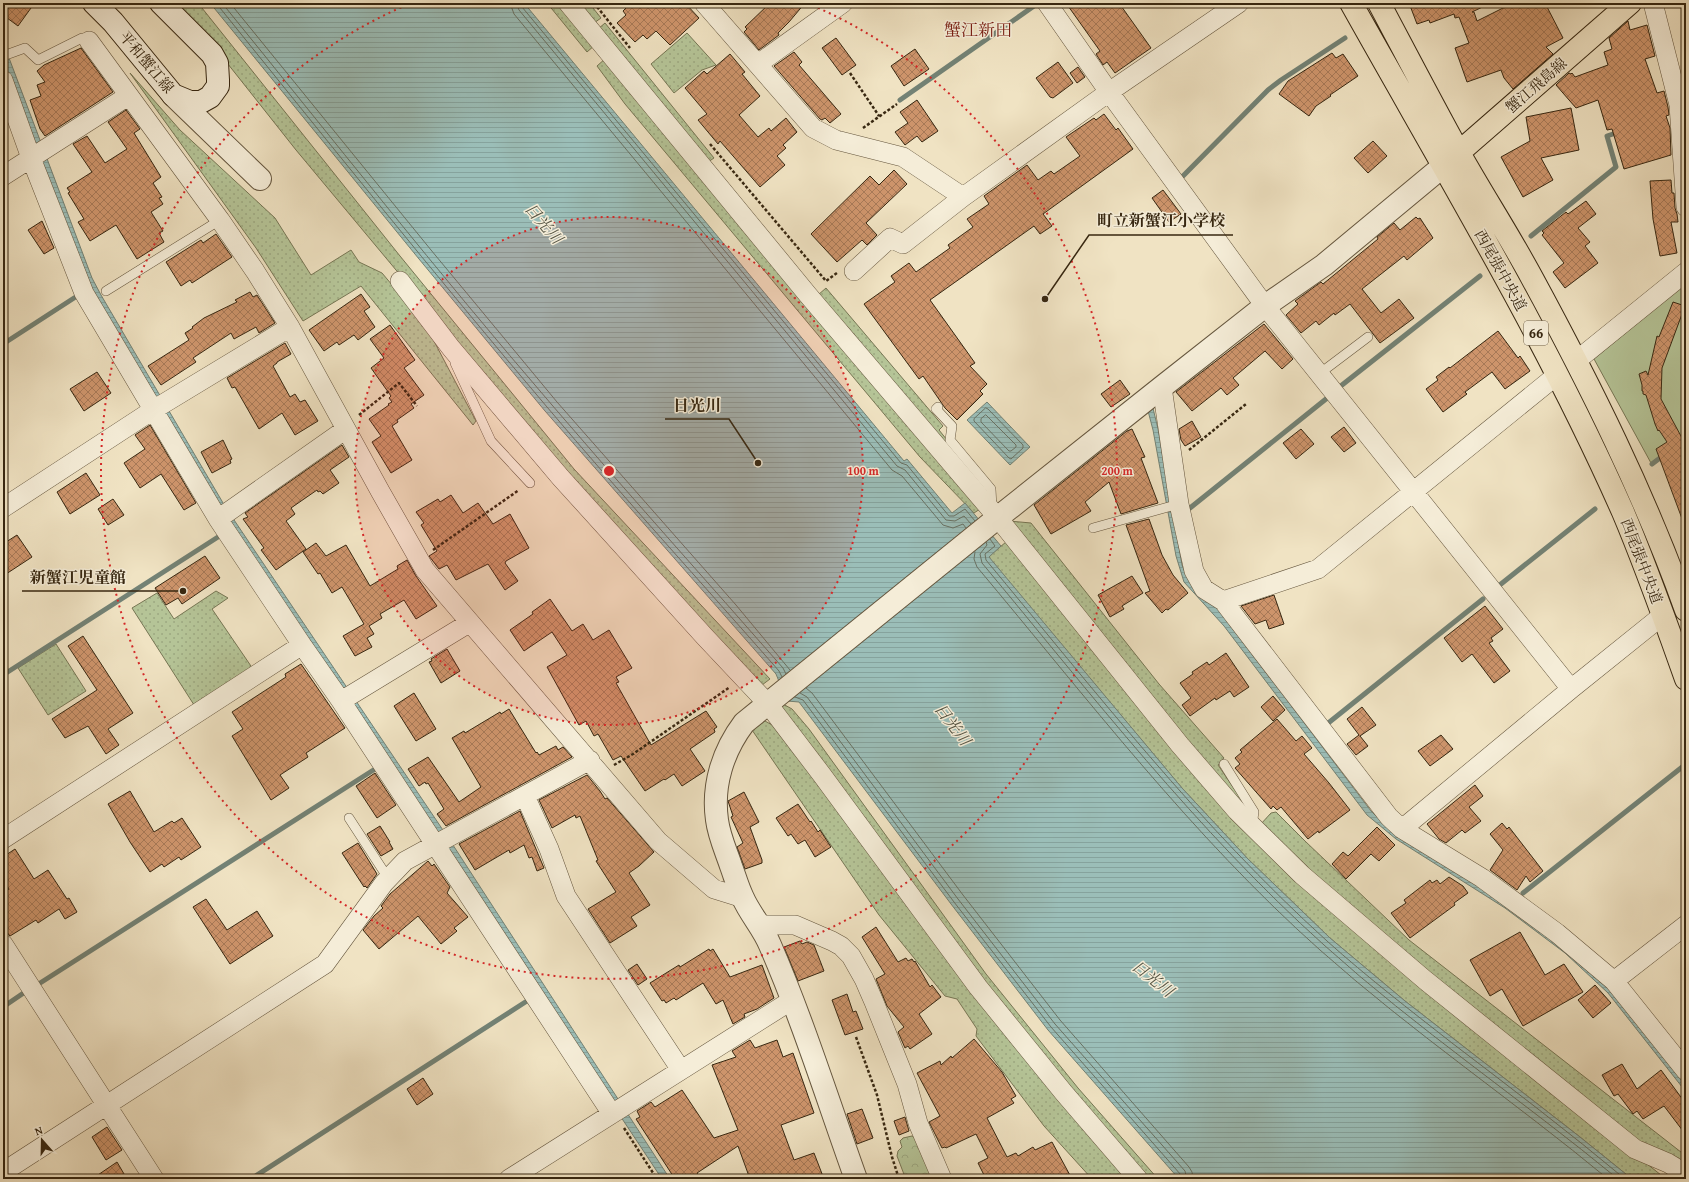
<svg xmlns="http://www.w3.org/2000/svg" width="1689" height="1182" viewBox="0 0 1689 1182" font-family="'Gentium Book Plus','Noto Serif JP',serif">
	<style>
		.grass { fill: url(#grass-dots); stroke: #767654 }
		.forest { fill: url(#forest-crowns); stroke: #767654 }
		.pitch { fill: #b5c497; stroke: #767654 }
		.water { fill: url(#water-rules); stroke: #738275 }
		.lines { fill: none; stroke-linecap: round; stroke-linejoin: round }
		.shore { stroke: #697264; stroke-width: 1 }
		.stream { stroke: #738275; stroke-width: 5 }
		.building { fill: url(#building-cross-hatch); stroke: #372711 }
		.service-casing { stroke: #65563e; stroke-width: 10 }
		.minor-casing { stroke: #65563e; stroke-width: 20 }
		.tertiary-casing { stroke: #65563e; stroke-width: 24 }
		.secondary-casing { stroke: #372711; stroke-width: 24 }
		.primary-casing { stroke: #372711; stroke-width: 24 }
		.path { stroke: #372711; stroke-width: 2.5; stroke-dasharray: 3 2; stroke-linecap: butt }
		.service { stroke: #f5edd8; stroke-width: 9 }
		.minor { stroke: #f5edd8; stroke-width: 19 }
		.tertiary { stroke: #f5edd8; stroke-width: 22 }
		.secondary { stroke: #f5edd8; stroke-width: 22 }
		.primary { stroke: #f0e3c3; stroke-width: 22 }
		.ring { fill: none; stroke: #d62828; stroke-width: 2; stroke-dasharray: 2 4 }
		.labels { text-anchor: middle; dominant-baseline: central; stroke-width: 3; stroke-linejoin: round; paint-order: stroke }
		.shield { fill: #f5edd8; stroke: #70624d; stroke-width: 1 }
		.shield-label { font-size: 14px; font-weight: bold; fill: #372711 }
		.street-label { font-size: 15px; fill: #372711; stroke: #f5edd8 }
		.water-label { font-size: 16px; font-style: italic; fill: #555443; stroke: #f5edd8 }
		.quarter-label { font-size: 17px; fill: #7a1f14; stroke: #f5edd8 }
		.centre { fill: #d62828; stroke: #f5edd8; stroke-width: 2 }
		.ring-label { font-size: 12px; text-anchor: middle; font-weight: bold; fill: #d62828; stroke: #f5edd8; stroke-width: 3; stroke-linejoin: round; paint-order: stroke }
		.leader { fill: none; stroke: #372711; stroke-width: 1.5 }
		.callout-dot { fill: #372711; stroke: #f5edd8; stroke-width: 1.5 }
		.callout-label { font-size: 16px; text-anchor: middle; font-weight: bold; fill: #372711; stroke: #f5edd8; stroke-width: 3; stroke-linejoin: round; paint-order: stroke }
	</style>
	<defs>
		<pattern id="grass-dots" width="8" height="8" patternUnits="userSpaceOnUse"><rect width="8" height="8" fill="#b5c497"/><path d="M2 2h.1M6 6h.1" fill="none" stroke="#9ca881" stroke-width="1.8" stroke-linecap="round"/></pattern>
		<pattern id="forest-crowns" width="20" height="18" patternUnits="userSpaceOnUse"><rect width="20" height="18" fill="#b5c497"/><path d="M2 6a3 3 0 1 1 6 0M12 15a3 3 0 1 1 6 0" fill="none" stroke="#9ca881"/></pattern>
		<pattern id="water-rules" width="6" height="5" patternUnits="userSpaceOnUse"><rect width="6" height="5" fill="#9bbeb8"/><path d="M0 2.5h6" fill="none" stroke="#86a39d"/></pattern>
		<pattern id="building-cross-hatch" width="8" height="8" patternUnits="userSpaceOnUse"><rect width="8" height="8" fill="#cd946b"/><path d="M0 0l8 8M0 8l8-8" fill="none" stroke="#a77957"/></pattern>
	</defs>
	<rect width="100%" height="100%" fill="#f0e3c3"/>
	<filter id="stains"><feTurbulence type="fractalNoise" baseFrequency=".005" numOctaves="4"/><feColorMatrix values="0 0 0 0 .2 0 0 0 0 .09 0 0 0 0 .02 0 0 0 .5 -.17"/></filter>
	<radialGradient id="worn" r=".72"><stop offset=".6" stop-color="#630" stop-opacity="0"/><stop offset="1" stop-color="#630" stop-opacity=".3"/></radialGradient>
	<path class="grass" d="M170,3H198L400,256L574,469L770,679L762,685L566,474L296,150L220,54Z
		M547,3H560L595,45L587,52Z
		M577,3H589L601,18L594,23Z
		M605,23L714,158L708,162L598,29Z
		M687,33L716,65L702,70L674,93L651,64Z
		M606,58L980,509L974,513L920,457L625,104L597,66Z
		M130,73L180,130L275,218L311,275L351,250L359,262L382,273L425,324L476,421L473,425L361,286L303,321L256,248Z
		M826,288L943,426L939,430L984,486L987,496L847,326L842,324L818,295Z
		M1009,521L1031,523L1159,684L1224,758L1218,765L1250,812L1248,815Z
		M1006,542L1176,748L1422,985L1666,1179H1632L1580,1137L1405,1001L1330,938L1248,859L1182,788L988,557Z
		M216,591L228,598L212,609L253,669L196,708L132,608L157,593L174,619Z
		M56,644L86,691L48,715L18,668Z
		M783,704L792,709L809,729L986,974L1078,1088L1158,1179H1144L982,985L781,706Z
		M765,721L781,730L1133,1179H1092L1044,1126L976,1036L977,1029L957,999L945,996L879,915L752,730Z
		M1276,812L1305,841L1409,940L1686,1156V1168L1644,1147L1428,977L1260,825L1271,813Z"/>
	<path class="forest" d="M912,1136L916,1138L931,1173L929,1177L924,1179H907L905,1177L897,1156L898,1151L902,1147L900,1141L903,1138Z"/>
	<path class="pitch" d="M1686,283V431L1677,443L1651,463L1594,359Z"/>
	<path class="water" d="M210,3H524L904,461L907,459L952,513L965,503L1001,546L989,557L1182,788L1248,859L1330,938L1405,1001L1580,1137L1632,1179H1179L1048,1030L951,904L799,702L787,701L776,674L545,411L419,259Z
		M3,42L92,278L101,295L226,508L451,842L670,1179H662L226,521L82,274L3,60Z
		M987,402L1030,447L1010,465L967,420Z
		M1152,404L1158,429L1182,565C1191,588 1198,593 1217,608L1371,811L1386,826L1508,903L1610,990L1686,1086V1092L1608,993L1565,953L1505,908L1396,839L1367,815L1224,626L1184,582L1176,556L1153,430L1147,407Z"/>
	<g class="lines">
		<path class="shore" d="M216,3C325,138 434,274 547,407C623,497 702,583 779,671L782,677
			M222,3C331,137 439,274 552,405C628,494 706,580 783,668L786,674
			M230,3L431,250L557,402L736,605L790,670
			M510,3L514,14L892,470L902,476L943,525L953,528L963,524L966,528
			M516,3L519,10L897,466L905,470L946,520L955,521L964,516L971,524
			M521,3L522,7L901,463L907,465L949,516H954L965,509L975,521
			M986,408L988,409L1023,445V448L1011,459L1009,458L974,421V419Z
			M986,415L1016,445V447L1011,451H1009L981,422V419Z
			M990,539L995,546L985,554L986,560C1095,691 1200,826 1327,941C1367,977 1410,1010 1452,1043C1511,1088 1569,1132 1625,1179
			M986,542L987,545L980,554L982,563C1091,694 1197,831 1324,945C1417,1029 1521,1099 1618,1179
			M975,552L974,559L977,567C1087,698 1192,836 1320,950C1412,1032 1514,1101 1608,1179
			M806,688L812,693L963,895L1060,1020L1189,1167L1192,1172L1193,1179
			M800,693L807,697L958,899L1055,1024L1185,1171L1187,1179
			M795,697L803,700L954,902L1051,1027L1181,1175L1182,1179"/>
		<path class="stream" d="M900,100L1034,6
			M1183,176L1268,90L1281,80L1345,38
			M1531,236L1616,167L1607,136L1619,132
			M3,344L74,298
			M1342,385L1480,276
			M1652,464L1664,455
			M1190,508L1326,399
			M1501,584L1595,509
			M3,675L218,537
			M1327,724L1483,599
			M1523,893L1686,764
			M37,985L375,769
			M3,1007L25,992
			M251,1179L530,999"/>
	</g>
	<path class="building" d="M3,3H24L31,8L18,26L3,15Z
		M631,3H685L699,18L670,45L656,31L647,39L643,35L635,42L617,23L626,15L623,11Z
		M770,3H805L789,22L778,33L779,35L759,50L744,32L747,29L745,27Z
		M1066,3H1119L1151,48L1115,73L1107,62L1103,65L1096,54L1100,51Z
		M1409,3H1491L1472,12H1474L1477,21L1513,3H1545L1563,38L1546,47L1553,54L1513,89L1504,78L1501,70L1467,82L1455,48L1469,43L1459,17L1455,18L1454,14L1430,23L1429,20L1417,24Z
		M1628,21L1630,30L1647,25L1655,56L1645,59L1657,93L1664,91L1668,107L1669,115L1666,116L1670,128L1671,155L1624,169L1612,129L1607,130L1598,100L1576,108L1556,85L1569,73L1571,74L1572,73L1575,77L1608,65L1604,52L1612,49L1609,38Z
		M836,38L856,65L842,75L822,48Z
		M81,48L113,92L45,136L40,129L30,100L41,96L37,85L45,82L37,71L44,65Z
		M915,49L929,69L904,86L891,66Z
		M794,52L802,62L799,65L841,114L830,123L825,118L822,120L820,119L774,66Z
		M1332,53L1336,58L1343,54L1358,76L1330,95L1331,96L1316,106L1309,116L1279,94L1288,81Z
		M730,54L745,72L742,74L760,96L739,115L758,137L769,128L771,131L786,118L797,132L783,145L786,148L777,156L785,165L760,187L720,141L718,144L698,120L707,114L685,88L704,71L707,74Z
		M1058,62L1073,83L1053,98L1050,97L1036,78Z
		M1078,67L1085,77L1077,83L1070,73Z
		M917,100L938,131L922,142L917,136L905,145L895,132L908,123L900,112Z
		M1571,108L1579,150L1541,158L1553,180L1523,197L1501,157L1530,141L1526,117Z
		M126,110L140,129L134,133L161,177L153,183L162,197L159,198L163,204L151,212L163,231L159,233L164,242L137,259L116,225L90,241L78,222L84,219L68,193L70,192L67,188L92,172L73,144L87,136L105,163L127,149L108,122Z
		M1104,114L1116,130L1118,128L1133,149L1043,214L1052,226L1040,234L1034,226L930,300L975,363L970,366L987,384L980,391L983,394L957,420L945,408L923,376L919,379L864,304L895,282L891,276L909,263L916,272L950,248L948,245L973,227L967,219L989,204L984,196L1027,165L1038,180L1051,171L1054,174L1080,156L1066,137L1094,118L1096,120Z
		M1373,141L1387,156L1368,173L1354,158Z
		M894,170L907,184L866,223L877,235L867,245L862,240L837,262L811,234L870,176L879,185Z
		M1671,180L1672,193H1674L1675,208L1677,214L1678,222H1671L1677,253L1660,256L1653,219L1650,181Z
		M1163,190L1181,214L1169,222L1152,198Z
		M1586,201L1596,214L1578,228L1590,242L1585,246L1598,263L1565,288L1553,272L1564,263L1542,235L1544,233L1542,231L1566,212L1568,214Z
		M1416,217L1418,219L1420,218L1433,238L1407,260L1404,256L1362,289L1381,313L1399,299L1414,318L1380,343L1350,304L1335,315L1334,313L1319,325L1316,321L1301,333L1286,315L1298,304L1295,301L1321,282L1323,284L1378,239L1377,237L1394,223L1400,230Z
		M42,221L54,248L44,254L28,230Z
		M216,234L232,257L192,283L190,280L181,286L166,262L201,240L203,243Z
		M250,292L253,297L257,295L275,323L259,333L256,327L234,339L231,333L193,358L196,362L161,385L148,366L189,340L185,333L193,328L192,327L204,318L237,302L235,300Z
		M361,294L370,307L364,311L375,327L358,340L354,335L339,345L337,342L324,351L309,330Z
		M1673,302L1685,306L1662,368L1661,399L1682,438L1686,436V523L1684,524L1656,449L1667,442L1659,430L1658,431L1655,424L1646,395L1643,394V391H1642V385L1639,374L1646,371L1648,375L1657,336L1659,337Z
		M1264,324L1293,359L1282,369L1265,351L1233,378L1239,385L1227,395L1221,388L1192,411L1176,392Z
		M390,325L415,360L404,368L424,395L411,404L414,408L397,420L398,422L392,426L412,460L391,473L372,442L381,436L369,419L389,405L388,404L392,402L389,398L391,396L371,368L384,358L370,339Z
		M1498,331L1518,358L1520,356L1530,371L1505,389L1492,372L1465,392L1467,394L1443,412L1426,389L1438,380L1436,377L1449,367L1450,368Z
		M285,343L291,354L277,362V363L273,366L290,397L295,394L300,402L305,400L318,421L295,435L282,413L259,429L235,387L232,388L227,378Z
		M97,372L111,393L84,411L70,389Z
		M1120,380L1130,394L1111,407L1101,394Z
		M1192,421L1201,437L1185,446L1181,440L1179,429Z
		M150,425L196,503L184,510L161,474L140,488L124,463L145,449L135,435Z
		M1344,427L1356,443L1344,452L1331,437Z
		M1132,429L1145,457L1141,458L1158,503L1121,514L1109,482L1085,502L1091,511L1051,534L1034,505L1127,431Z
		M1301,429L1314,444L1296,459L1283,443Z
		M223,440L232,459L230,460L231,463L212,473L201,452Z
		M342,445L349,457L330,470L339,483L323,494L320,491L318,492L317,490L291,508L295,514L286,521L306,549L276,570L261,550L264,548L243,519L248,517L245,513Z
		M86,473L100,495L70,514L57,492Z
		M451,495L463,513L478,503L493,524L510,514L529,548L506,561L505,563L518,581L505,590L488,564L456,580L447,565L439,569L429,556L437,551L421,525L424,523L416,512L438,499L440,502Z
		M113,499L124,515L108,525L98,509Z
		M1149,519L1162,555L1173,575L1188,593L1168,610L1166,609L1162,613L1145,593L1150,591L1126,525Z
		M17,535L32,557L3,576V544Z
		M316,543L326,556L346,545L370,586L398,569L397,566L407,560L416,576L437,606L416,619L404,600L380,614L382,618L369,626L374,634L367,638L372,647L355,656L343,636L364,624L342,587L332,593L320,573L318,574L303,552Z
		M205,556L220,578L182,604L178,598L166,605L155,588Z
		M1132,576L1143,593L1122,606L1124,609L1110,617L1098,595Z
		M1274,595L1284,624L1269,629L1266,620L1255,624L1241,606Z
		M550,599L572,631L583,624L593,640L609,630L632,668L616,677L619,682L616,683L651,745L706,711L717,727L714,729L715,732L690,749L705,771L682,786L674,774L665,780L664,779L645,791L621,756L613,760L598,734L594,736L586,721L579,725L547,667L567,655L552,632L524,651L510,630L533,614L532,612Z
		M1485,606L1503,629L1491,638L1493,641L1489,643L1510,671L1494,683L1472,654L1462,662L1444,638Z
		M83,636L133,713L108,729L119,745L106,754L88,726L65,738L52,719L97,690L68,646Z
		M447,649L460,671L441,683L429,662L432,661L431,659Z
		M1226,653L1249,687L1234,697L1230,691L1216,700L1215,698L1190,716L1182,705L1191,698L1180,683L1193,674L1192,672L1207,662L1209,665Z
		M301,664L345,728L306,753L308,757L280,775L289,788L271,800L232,736L243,729L232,712L286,677L285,674Z
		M414,693L436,729L416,741L394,706Z
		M1273,696L1285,710L1273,721L1261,707Z
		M1362,707L1376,725L1360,736L1368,746L1356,755L1347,744L1359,735L1347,719Z
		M509,709L536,753L537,752L539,755L556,746L558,750L563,747L572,757L446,826L437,814L444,809L428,783L426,784L425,782L419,786L408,769L428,757L459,802L481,787L452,738L464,731L465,733L500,712L501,714Z
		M1277,719L1296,741L1302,736L1312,748L1304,754L1329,783L1350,810L1319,833L1318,831L1308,839L1281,807L1277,810L1273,806L1271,809L1235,768L1240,764L1235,758L1242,752L1240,750Z
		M1441,735L1453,749L1430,766L1418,751Z
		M375,773L396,805L377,818L356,786Z
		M587,775L600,791L605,799L607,798L654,852L639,866L629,873L650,905L631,917L637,926L610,943L588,909L616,892L596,861L598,860L580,816L576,818L575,815L552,828L539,800Z
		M1475,785L1483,796L1469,807L1481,821L1465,833L1462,830L1446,843L1439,839L1427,824Z
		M130,791L154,832L172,821L174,823L182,818L201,847L181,860L179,857L164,867L162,864L150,872L130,842L108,804Z
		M744,792L759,822L750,827L762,860V863L745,869L737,847L743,843L731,817L733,816L728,801Z
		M798,804L810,822L811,821L818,832L820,830L831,847L815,857L805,840L798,844L791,834L788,836L776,818Z
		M520,811L544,868L537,871L532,857L529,858L524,845L510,853L509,850L475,870L459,844Z
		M1502,823L1507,829L1509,827L1543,871L1530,882L1526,876L1517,890L1490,870L1503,850L1490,834Z
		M380,826L390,842H389L393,849L381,856L367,834Z
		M1377,827L1395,845L1379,861L1371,854L1346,879L1332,864L1343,852L1348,856Z
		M358,843L377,874L367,888L365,886L364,887L342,853Z
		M15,849L34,879L48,870L67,899L69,898L77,912L65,919L59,909L38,923L36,920L10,936L9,935L3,926V893L9,889L3,880V857Z
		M428,861L432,866L434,864L450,887L447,893L468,917L454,928L457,931L441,944L418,916L379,949L363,930L374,916L383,908L381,906L390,894Z
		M1449,877L1463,886L1468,893L1454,903L1455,905L1410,938L1391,913L1406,903L1404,900L1430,880L1432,883L1437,880L1440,884Z
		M206,899L227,930L257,911L273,936L230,964L193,907Z
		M876,927L898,962L906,958L908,961L912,959L914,962L915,961L930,987L932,985L941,997L919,1014L932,1034L910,1049L908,1046L905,1048L898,1032L904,1027L887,1006L876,979L885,974L862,937Z
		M1520,932L1545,975L1564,964L1583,992L1523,1026L1502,989L1490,996L1470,960Z
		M800,941L802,944L807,942L814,945L824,971L798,981L784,947Z
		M709,949L710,951L713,949L730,977L762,965L774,998L757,1009L744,1014L745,1017L733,1024L723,1000L716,1004L703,983L676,1000L674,998L666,1003L664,1000L662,1001L650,983L679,965L680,967Z
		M637,964L647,979L638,985L628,970Z
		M1595,985L1611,1003L1593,1018L1578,1000Z
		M847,994L853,1012L856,1011L863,1029L845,1035L832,1000Z
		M974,1039L1002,1072L1016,1096L1011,1099L1014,1103L987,1118L1007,1157L1016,1153L1018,1156L1033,1147L1035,1150L1052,1142L1072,1179H986L978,1163L988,1158L976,1134L946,1148L945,1147L942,1148L929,1122L940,1116L917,1073L940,1061L941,1065L951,1056L952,1058Z
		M750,1040L755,1048L777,1040L783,1057L793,1053L814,1113L781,1125L794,1160L814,1153L824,1179H750L738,1146L697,1173L701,1179H675L636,1119L640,1117L637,1111L651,1102L655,1107L682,1090L714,1138L738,1130L712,1065L736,1057L732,1051Z
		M1622,1064L1637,1089L1661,1070L1686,1104V1135L1664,1106L1643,1119L1637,1111L1633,1114L1618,1094L1614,1096L1602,1075Z
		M423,1078L433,1094L417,1105L407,1089Z
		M862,1109L873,1138L857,1144L847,1114Z
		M905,1117L909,1131L899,1135L894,1121Z
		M107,1127L122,1150L106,1160L92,1137Z
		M117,1162L127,1179H92Z"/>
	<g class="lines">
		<defs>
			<path id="service" d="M3,56L25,48L38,60L82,38L89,41
				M106,291L220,220
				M455,363L491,441L530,483
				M1319,374L1368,337
				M938,407L936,409L952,426L950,440L991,489L992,508
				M1093,528L1179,504
				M1224,764L1254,812L1252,825
				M349,818L388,878"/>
			<path id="minor" d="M568,3L808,295L998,518L1180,745L1237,811L1302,875L1425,980L1635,1149L1668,1163L1686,1174
				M704,3L813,128L836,140L903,157L963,197L1109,92L1239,3
				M1047,3L1109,92L1265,306L1571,689
				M1653,3L1679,105L1686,207
				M89,41L220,220L255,271L290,327L380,491L425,570L658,841L714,889L743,898
				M758,64L843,3
				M3,80L31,158L84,293L218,519L302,645L341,701L612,1114
				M3,176L128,96
				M854,271L890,238L903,244L963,197
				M400,281L451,348L561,478L705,637L768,704L822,775L978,987L1064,1093L1138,1179
				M1576,361L1686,272
				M1162,387L1179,504L1194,571L1204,589L1223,601L1389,817L1402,829L1482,878L1557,933L1614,981L1686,1071
				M3,508L153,410L290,327
				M218,519L346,429
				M1223,601L1318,569L1557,375
				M341,701L469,623
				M525,796L549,849L566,896L681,1070
				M1402,829L1571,689L1663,615
				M3,839L302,645
				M759,925H795L832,941L841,946L851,956L864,979L874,1002L907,1084L918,1123L942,1179
				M3,944L154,1179
				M1614,981L1686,925
				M3,1172L325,964L384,883L405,861L590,760
				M509,1179L792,1000"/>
			<path id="tertiary" d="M173,95L260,179
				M856,1179C828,1101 803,1021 770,945C763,928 750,914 743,898C738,888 735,877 731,866C726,851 719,836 717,820C712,785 723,751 744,723L991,523L1162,387L1265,306L1324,265L1442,167"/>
			<path id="secondary" d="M94,3L113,22L173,95L190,102H201L210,97L218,86V80L217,63L212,54L161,3"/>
			<path id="primary" d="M1351,3C1445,171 1545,336 1623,512C1646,566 1666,623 1686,679
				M1379,3C1405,52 1431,102 1458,151C1482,194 1509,235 1532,278C1590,385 1645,495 1686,610
				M1449,161L1630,3"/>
		</defs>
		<use href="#service" class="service-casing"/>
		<use href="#minor" class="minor-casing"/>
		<use href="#tertiary" class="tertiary-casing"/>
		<use href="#secondary" class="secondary-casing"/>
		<use href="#primary" class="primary-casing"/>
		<path class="path" d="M594,3L630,48
			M850,73L879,116
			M863,128L897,104
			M710,144L826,281L837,273
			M359,415L399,383L417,406
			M1189,450L1246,404
			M433,550L519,490
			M614,765L633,754L730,687
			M856,1037L877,1095L892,1157L899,1179
			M624,1128L657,1179"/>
		<use href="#service" class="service"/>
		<use href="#minor" class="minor"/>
		<use href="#tertiary" class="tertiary"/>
		<use href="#secondary" class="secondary"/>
		<use href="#primary" class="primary"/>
	</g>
	<circle cx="609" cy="471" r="254" fill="#d62828" fill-opacity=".12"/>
	<g class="ring">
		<circle cx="609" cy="471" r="254"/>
		<path d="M807 3A508 508 0 1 1 411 3"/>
	</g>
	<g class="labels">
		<rect class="shield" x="1524" y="321" width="24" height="24" rx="3"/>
		<g class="shield-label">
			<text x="1536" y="333">66</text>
		</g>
		<g class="street-label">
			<text transform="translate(147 62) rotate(50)">平和蟹江線</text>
			<text transform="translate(1536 85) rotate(-41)">蟹江飛島線</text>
			<text transform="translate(1501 270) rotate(61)">西尾張中央道</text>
			<text transform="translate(1642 561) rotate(69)">西尾張中央道</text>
		</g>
		<g class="water-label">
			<text transform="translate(544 223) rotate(49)">日光川</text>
			<text transform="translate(953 724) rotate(53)">日光川</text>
			<text transform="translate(1153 978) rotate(38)">日光川</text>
		</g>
		<g class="quarter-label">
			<text x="978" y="29">蟹江新田</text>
		</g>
	</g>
	<circle cx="609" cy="471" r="6" class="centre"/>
	<g class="ring-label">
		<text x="863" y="475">100 m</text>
		<text x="1117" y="475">200 m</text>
	</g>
	<path class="leader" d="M1045 299L1089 235H1233M758 463L729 419H665M183 591L134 591H22"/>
	<g class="callout-dot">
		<circle cx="1045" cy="299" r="4"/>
		<circle cx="758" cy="463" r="4"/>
		<circle cx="183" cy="591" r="4"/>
	</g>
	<g class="callout-label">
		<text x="1161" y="226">町立新蟹江小学校</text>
		<text x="697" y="411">日光川</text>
		<text x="78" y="583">新蟹江児童館</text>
	</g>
	<rect width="1689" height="1182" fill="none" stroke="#f0e3c3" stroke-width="16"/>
	<rect x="4" y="4" width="1681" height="1174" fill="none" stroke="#372711" stroke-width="2"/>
	<rect x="8" y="8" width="1673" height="1166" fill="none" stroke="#372711"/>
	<g transform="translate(42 1140) rotate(340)" stroke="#f5edd8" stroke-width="3" paint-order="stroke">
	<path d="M0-3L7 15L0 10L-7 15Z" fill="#372711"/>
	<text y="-6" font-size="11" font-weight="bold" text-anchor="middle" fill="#372711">N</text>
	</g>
	<rect width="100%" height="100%" filter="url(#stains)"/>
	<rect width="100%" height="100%" fill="url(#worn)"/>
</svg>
